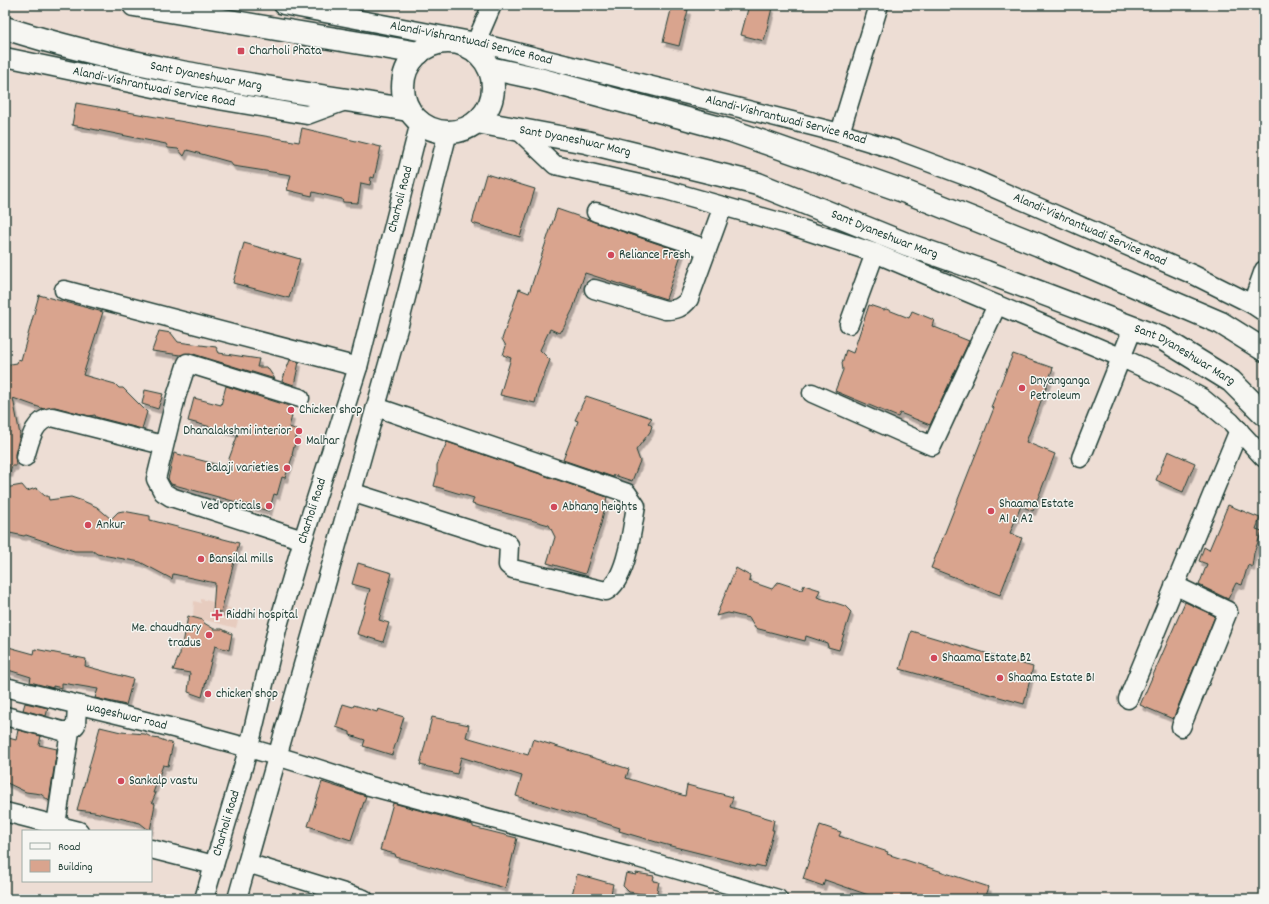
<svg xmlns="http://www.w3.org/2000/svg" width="1269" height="904" viewBox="0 0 1269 904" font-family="Dekko,sans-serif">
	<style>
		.built { fill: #e7ccbf }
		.building { fill: #d9a48e; stroke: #1f3d34; filter: url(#shadow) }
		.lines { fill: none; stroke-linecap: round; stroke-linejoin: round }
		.minor-casing { stroke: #1f3d34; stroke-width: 21 }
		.major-casing { stroke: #1f3d34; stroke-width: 25 }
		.minor { stroke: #f6f6f2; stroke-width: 18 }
		.major { stroke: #f6f6f2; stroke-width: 22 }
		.poi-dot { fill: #d1495b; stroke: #f6f6f2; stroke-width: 1.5 }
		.labels { text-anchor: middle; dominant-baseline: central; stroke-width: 3; stroke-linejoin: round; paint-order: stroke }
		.street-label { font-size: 13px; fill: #1f3d34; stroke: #f6f6f2 }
		.poi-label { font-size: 13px; fill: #1f3d34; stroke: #f6f6f2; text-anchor: start }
	</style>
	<defs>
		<filter id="shadow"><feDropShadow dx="2.5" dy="4.5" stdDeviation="0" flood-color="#0004"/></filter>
	</defs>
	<rect width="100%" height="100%" fill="#edddd4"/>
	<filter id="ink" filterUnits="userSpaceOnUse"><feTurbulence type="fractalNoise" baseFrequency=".025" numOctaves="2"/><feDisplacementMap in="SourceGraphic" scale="8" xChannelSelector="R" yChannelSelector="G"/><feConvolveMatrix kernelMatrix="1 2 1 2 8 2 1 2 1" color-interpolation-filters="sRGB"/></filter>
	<g filter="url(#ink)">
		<path class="built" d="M201,599L221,604L240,613L236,628L193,617L194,601L201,603Z"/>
		<path class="building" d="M749,5L772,8L764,41L741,35Z
			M672,6L688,10L679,46L663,42Z
			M76,103L299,142L302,128L381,147L374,178L371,177L370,185L361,183L358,203L343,202L342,199L313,192L312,196L287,190L291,175L233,166L230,162L187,150L184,156L178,149L168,148L166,144L72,125Z
			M486,174L535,189L520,237L472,223Z
			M557,209L682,252L666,299L585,273L573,309L562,331L561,330L559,333L550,329L540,350L550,360L538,390L535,403L500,395L511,358L503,355L506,346L502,339L519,289L529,293Z
			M244,243L300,259L289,298L233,283Z
			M39,295L103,312L83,375L115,384L119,388H123L147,412L142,429L96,417L95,415L89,416L55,407L44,409L13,398L20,435L15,454L16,466H12L10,473L5,472V365L17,363L18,359L21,360Z
			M869,305L884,310L886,309L909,318L912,311L934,320L932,326L969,341L930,425L900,413L898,417L835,391L843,370L842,363L846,350L853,353Z
			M159,331L171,333L178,342L216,347L219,353L259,359L257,367H267L275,379L190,353L180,355L152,351Z
			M1013,354L1053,368L1026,442L1055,454L1033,511L1021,506L1010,533L1022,538L1000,595L931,568L994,408L991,407Z
			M290,360L299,362L294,385L282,381Z
			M226,386L289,406L287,415L292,416L289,427L298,430L292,455H293L285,478L282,477L277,495L274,494L269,511L171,484L168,479L174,453L226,467L238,434L188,421L194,398L221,405Z
			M145,390L163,394L158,409L142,404Z
			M586,396L652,418L648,423L652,426L650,432L636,450L640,461L632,481L614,475L613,477L563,460L578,421L575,420Z
			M447,442L607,497L601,524L585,574L547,563L555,537L549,525L472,504L474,498L434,486L437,474V465Z
			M1168,451L1195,463L1183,492L1156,480Z
			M22,485L27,491L36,488L45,496H48L49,500L71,497L83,501L97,507L111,519L118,512L123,511L150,516V520L239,543L221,612L213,611L215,583L173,574L172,579L140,562L97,554L93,551H74L26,535L24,536L5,532V488Z
			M1228,505L1260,518L1256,529L1262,531L1254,553L1252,567L1248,565L1242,585L1236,583L1228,599L1199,585L1207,564L1199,561L1204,547L1209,550Z
			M358,563L392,573L379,620L389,623L383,642L357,634L370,589L352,584Z
			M736,568L750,576L749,581L772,589L778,582L802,590L804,585L820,590L817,597L845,606L851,612L839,650L828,647L827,643L806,636L805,641L755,628L749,618L728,613L716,616Z
			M1185,602L1215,616L1173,719L1140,705Z
			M188,616L203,620L204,623L214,629H222L232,634L229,650L215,646L202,697L188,692L190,673L173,670L180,654L181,643L183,644Z
			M911,631L1033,667L1024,704L900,669Z
			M5,646L34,654L35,649L86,659L85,666L133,679L126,705L95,698L98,689L62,683V688L53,686V688L30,682L31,677L5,669Z
			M25,703L48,708L46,716L23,710Z
			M343,704L353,707L354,705L377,712L378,709L404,717L392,755L363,746L365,740L350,735V732L336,727Z
			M432,717L469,725L466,737L528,755L533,739L629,769L626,778L685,796L687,785L733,797L730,807L774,820L772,830H774L764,867L756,865L755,867L663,844L619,831L620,828L516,796L522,776L461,757L457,774L420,765Z
			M100,727L121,732L145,734L153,738L160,739L173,744L168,766L163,765L153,793H156L152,802L155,804L150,831L140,823L94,812L77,810Z
			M18,730L41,736L39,745L57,749L49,801L41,794L26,792L5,782V737L16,740Z
			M322,782L366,796L351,840L308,826Z
			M393,803L473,825V827L517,838L505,888L396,857L395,854L380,850Z
			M820,825L841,832L839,836L888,852L887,854L989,887L985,899H880L825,880L823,886L803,879Z
			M626,873L636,875V873L654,876L653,881L659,882L656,896L629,892L623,886Z
			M577,874L613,884L610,899H571Z"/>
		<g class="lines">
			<defs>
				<g id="minor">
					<path id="s1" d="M283,5L476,42L840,133L896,150L971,178L1194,275L1252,304L1264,312"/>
					<path d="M473,49L492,5"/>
					<path id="s2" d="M5,57L183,94L307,115L348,100"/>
					<path d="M517,129L555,165L666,190L783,223L875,253L1120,357L1161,376L1202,398L1231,422L1264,458"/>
					<path d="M840,133L879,5"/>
					<path d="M596,212L707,249"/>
					<path d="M594,289L665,310C676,310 682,308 689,299L723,206"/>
					<path d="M64,290L358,367"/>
					<path d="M1252,304L1264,270"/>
					<path d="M849,324L875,253"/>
					<path d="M812,393L932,446L997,305"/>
					<path d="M300,398L187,363L176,397L156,479L163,492L171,497L303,540"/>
					<path d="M25,457C30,441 33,420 52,417L163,445"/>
					<path d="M1081,458L1133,328"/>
					<path d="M351,492L505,541L509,545L508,565L513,569L606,591C627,580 632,528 636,506L627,493L376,407"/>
					<path d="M1174,585L1228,611L1181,727"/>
					<path id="s3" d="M5,687C126,717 249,743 366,785L638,858L778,899"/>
					<path d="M1128,699L1239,430"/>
					<path d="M5,716L62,731H70L76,725L77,705"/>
					<path d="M5,812L79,831"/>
					<path d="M56,825L70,731"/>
					<path d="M151,849L214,865"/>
					<path d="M247,863L364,899"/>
					<path id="s4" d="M204,899L249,747L277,629L303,540L358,367L420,122"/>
					<path d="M237,899L399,325L448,132"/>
				</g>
				<g id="major">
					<path d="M134,5L419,53"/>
					<path id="s5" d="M5,28C136,70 274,88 409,110"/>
					<circle cx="448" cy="87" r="45"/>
					<path d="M489,68L536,78L732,131L906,192L1039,245L1221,323L1264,350"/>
					<path id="s6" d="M477,122L586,142L758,184L906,244L986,272L1163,339L1231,381L1264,414"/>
				</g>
			</defs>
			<use href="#minor" class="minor-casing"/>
			<use href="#major" class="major-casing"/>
			<use href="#minor" class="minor"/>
			<use href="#major" class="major"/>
		</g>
	</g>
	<g class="poi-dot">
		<rect x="237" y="47" width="8" height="8" rx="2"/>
		<circle cx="611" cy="255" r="4"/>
		<circle cx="1022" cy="388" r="4"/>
		<circle cx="291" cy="410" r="4"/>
		<circle cx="299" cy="431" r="4"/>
		<circle cx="298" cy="441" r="4"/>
		<circle cx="287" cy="468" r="4"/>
		<circle cx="269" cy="506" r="4"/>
		<circle cx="554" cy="507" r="4"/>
		<circle cx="991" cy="511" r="4"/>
		<circle cx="88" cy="525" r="4"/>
		<circle cx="201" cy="559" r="4"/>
		<path d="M215 609h4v4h4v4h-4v4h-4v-4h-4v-4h4z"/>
		<circle cx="209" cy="635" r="4"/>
		<circle cx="934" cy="658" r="4"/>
		<circle cx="1000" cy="678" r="4"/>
		<circle cx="208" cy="694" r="4"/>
		<circle cx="121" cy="781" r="4"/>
	</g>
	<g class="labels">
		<g class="street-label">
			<text stroke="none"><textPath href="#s1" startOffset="192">Alandi-Vishrantwadi Service Road</textPath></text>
			<text stroke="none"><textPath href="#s5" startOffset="207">Sant Dyaneshwar Marg</textPath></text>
			<text stroke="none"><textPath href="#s2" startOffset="152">Alandi-Vishrantwadi Service Road</textPath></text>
			<text stroke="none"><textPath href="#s1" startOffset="516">Alandi-Vishrantwadi Service Road</textPath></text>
			<text stroke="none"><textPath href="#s6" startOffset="100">Sant Dyaneshwar Marg</textPath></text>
			<text stroke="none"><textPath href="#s4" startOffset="727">Charholi Road</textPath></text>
			<text stroke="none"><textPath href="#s1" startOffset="840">Alandi-Vishrantwadi Service Road</textPath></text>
			<text stroke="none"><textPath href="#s6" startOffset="424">Sant Dyaneshwar Marg</textPath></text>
			<text stroke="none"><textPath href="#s6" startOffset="748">Sant Dyaneshwar Marg</textPath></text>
			<text stroke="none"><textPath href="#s4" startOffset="403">Charholi Road</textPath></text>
			<text stroke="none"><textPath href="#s3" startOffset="125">wageshwar road</textPath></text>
			<text stroke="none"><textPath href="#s4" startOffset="79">Charholi Road</textPath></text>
		</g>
		<g class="poi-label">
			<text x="249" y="51">Charholi Phata</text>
			<text x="619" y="255">Reliance Fresh</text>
			<text x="1030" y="381">Dnyanganga<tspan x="1030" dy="15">Petroleum</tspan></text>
			<text x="299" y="410">Chicken shop</text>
			<text x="291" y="431" text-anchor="end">Dhanalakshmi interior</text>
			<text x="306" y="441">Malhar</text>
			<text x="279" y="468" text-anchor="end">Balaji varieties</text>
			<text x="999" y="504">Shaama Estate<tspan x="999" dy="15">A1 &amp; A2</tspan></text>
			<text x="261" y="506" text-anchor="end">Ved opticals</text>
			<text x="562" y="507">Abhang heights</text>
			<text x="96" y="525">Ankur</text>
			<text x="209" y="559">Bansilal mills</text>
			<text x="226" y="615">Riddhi hospital</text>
			<text x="201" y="628" text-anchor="end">Me. chaudhary<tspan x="201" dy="15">tradus</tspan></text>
			<text x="942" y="658">Shaama Estate B2</text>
			<text x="1008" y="678">Shaama Estate B1</text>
			<text x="216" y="694">chicken shop</text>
			<text x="129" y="781">Sankalp vastu</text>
		</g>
	</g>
	<rect width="1269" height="904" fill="none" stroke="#f6f6f2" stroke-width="20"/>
	<rect x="10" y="10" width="1249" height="884" fill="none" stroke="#1f3d34" stroke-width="1.5" filter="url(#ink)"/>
	<rect x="22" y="830" width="130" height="52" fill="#f6f6f2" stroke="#a0aca6"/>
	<rect x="30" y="843" width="20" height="6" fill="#f6f6f2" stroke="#a0aca6"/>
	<text x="58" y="850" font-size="12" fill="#1f3d34">Road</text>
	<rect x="30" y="860" width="20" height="12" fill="#d9a48e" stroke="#a0aca6"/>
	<text x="58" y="870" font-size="12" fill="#1f3d34">Building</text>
</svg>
